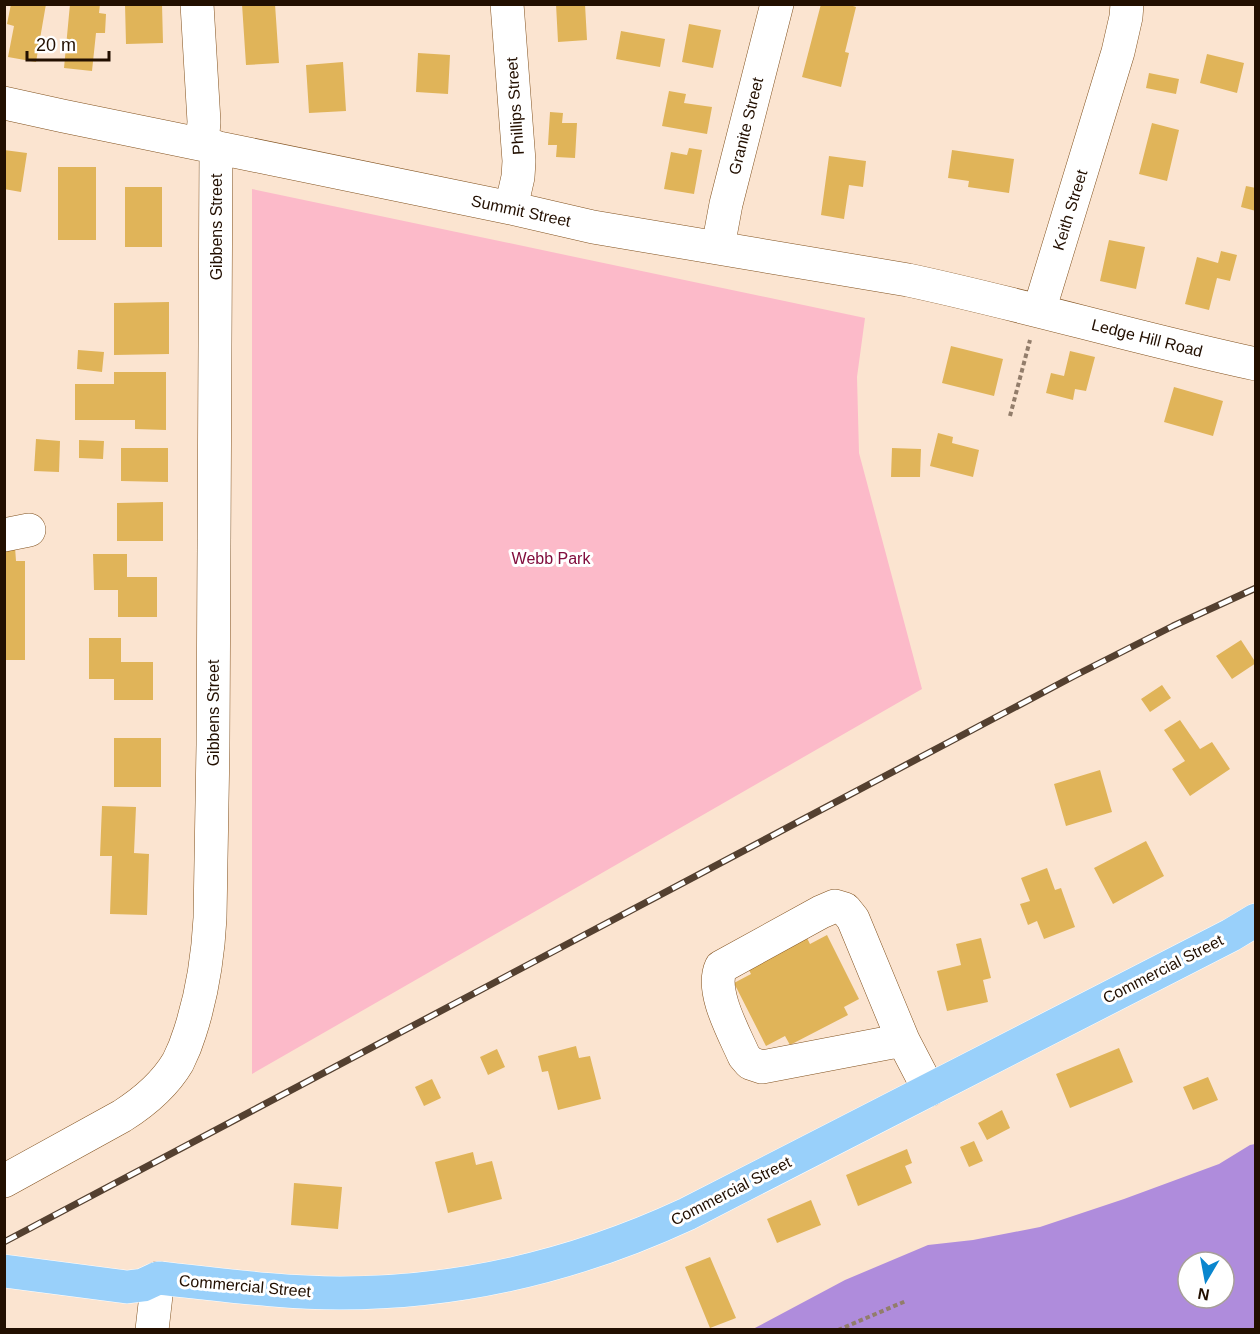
<svg xmlns="http://www.w3.org/2000/svg" width="1260" height="1334" viewBox="0 0 1260 1334" font-family="Arial,sans-serif">
	<style>
		.green { fill: #fcbac9 }
		.water { fill: #af8cdc; fill-rule: evenodd }
		.building { fill: #e0b459 }
		.lines { fill: none; stroke-linecap: round; stroke-linejoin: round }
		.minor-casing { stroke: #82521f; stroke-width: 34 }
		.major-casing { stroke: #fff; stroke-width: 34 }
		.path { stroke: #927d6b; stroke-width: 4; stroke-dasharray: 4.5 3; stroke-linecap: butt }
		.minor { stroke: #fff; stroke-width: 33 }
		.major { stroke: #99d0fa; stroke-width: 33 }
		.rail-casing { stroke: #544030; stroke-width: 7 }
		.rail { stroke: #fff; stroke-width: 4.5; stroke-dasharray: 14; stroke-linecap: butt }
		.labels { text-anchor: middle; dominant-baseline: central; stroke-width: 6; stroke-linejoin: round; paint-order: stroke }
		.street-label { font-size: 16px; fill: #220f00; stroke: #fff }
		.park-label { font-size: 16px; fill: #810d3d; stroke: #fff }
	</style>
	<rect width="100%" height="100%" fill="#fbe4d0"/>
	<path class="green" d="M252,189L865,318L857,377L859,453L922,689L252,1074Z"/>
	<path class="water" d="M1255,1144V1329H753L845,1280L928,1245L973,1240L1040,1227L1124,1199L1219,1164L1250,1145ZM1188,1262H1224V1298H1188Z"/>
	<path class="building" d="M11,4H46L36,62L8,57L14,26L7,24Z
		M70,4H100L99,13L106,14L105,33H96L92,71L64,68Z
		M125,4H162L163,43L126,44Z
		M242,4H275L279,63L246,65Z
		M556,4H585L587,40L558,42Z
		M821,4H847L856,7L845,52L849,53L841,87L802,77Z
		M689,24L721,30L713,68L682,62Z
		M621,31L665,39L660,67L616,59Z
		M418,53L450,55L448,94L416,92Z
		M1207,54L1244,63L1237,93L1200,83Z
		M343,62L346,111L309,113L306,65Z
		M1149,73L1179,79L1176,94L1146,88Z
		M669,91L686,94L684,103L712,107L707,134L662,126Z
		M550,112L563,113L562,123H577L575,158L556,157L557,145H548Z
		M1152,123L1179,130L1167,181L1139,174Z
		M689,148L702,150L694,194L664,189L671,152L687,155Z
		M4,150L27,153L21,192L4,189Z
		M952,150L1014,159L1009,193L968,187L969,181L948,178Z
		M829,156L866,161L863,187L849,185L844,219L821,215Z
		M58,167H96V240H58Z
		M1246,186L1256,188V211L1241,207Z
		M125,187H162V247H125Z
		M1109,240L1145,247L1136,289L1100,281Z
		M1221,251L1237,255L1230,281L1217,278L1209,310L1185,304L1197,257L1218,263Z
		M169,302V354L114,355V303Z
		M951,346L1003,359L994,396L942,383Z
		M78,350L104,352L102,372L77,369Z
		M1070,351L1095,357L1086,391L1075,389L1073,400L1046,393L1051,373L1064,376Z
		M114,372H166V430L135,429V420H75V384H114Z
		M1174,387L1223,401L1213,436L1164,422Z
		M938,433L953,437L952,443L979,450L973,477L930,466Z
		M36,439L60,441L59,472L34,471Z
		M79,440L104,441L103,459L79,458Z
		M121,448H168V482L121,481Z
		M892,448L921,449L920,477H891Z
		M163,502V541H117V503Z
		M4,547H15L16,561H25V660H4Z
		M93,554H127V577H157V617H118V590H94Z
		M89,638H121V662H153V700H114V679H89Z
		M1241,640L1256,663L1232,679L1216,656Z
		M1162,685L1171,698L1150,712L1141,699Z
		M1180,720L1200,749L1212,742L1230,769L1190,796L1172,769L1185,761L1164,730Z
		M114,738H161V787H114Z
		M1100,770L1112,812L1066,826L1054,784Z
		M102,806L136,807L134,853L149,854L147,915L110,914L112,856H100Z
		M1146,841L1164,876L1113,904L1094,868Z
		M1047,868L1055,890L1061,888L1075,927L1044,939L1037,921L1028,925L1020,904L1030,901L1021,878Z
		M827,935L859,999L844,1007L848,1015L790,1045L785,1036L766,1046L734,983L751,974L748,968L807,938L810,944Z
		M981,938L991,978L983,980L988,1002L947,1011L937,971L961,965L956,944Z
		M576,1046L579,1058L590,1056L601,1099L558,1110L548,1071L542,1072L538,1056Z
		M1119,1048L1133,1082L1070,1108L1056,1074Z
		M497,1049L505,1067L488,1075L480,1057Z
		M1208,1077L1218,1100L1193,1110L1183,1087Z
		M432,1079L441,1098L424,1106L415,1087Z
		M1002,1110L1010,1128L987,1140L978,1123Z
		M974,1141L983,1161L969,1167L960,1147Z
		M907,1149L912,1163L905,1166L912,1183L858,1206L846,1175Z
		M473,1152L476,1165L492,1161L502,1199L448,1213L435,1162Z
		M294,1183L342,1187L338,1229L291,1225Z
		M811,1200L821,1225L777,1243L767,1219Z
		M710,1257L736,1318L710,1328L685,1267Z"/>
	<g class="lines">
		<defs>
			<path id="minor" d="M197,4L204,122L202,144
				M507,4L519,161L518,177L511,208
				M4,103L63,116L511,208L593,227L908,280C1025,305 1139,339 1256,364
				M718,247L726,204L777,4
				M1039,311L1118,52L1126,17L1127,4
				M4,535L29,530
				M903,1040L762,1067L750,1063L744,1056C734,1033 710,991 721,967L821,912L835,906L845,909L853,919L903,1040L929,1090
				M4,1181L122,1116C144,1102 165,1084 178,1062C183,1052 187,1042 190,1032C202,995 208,957 210,918L213,745L216,147
				M152,1330L158,1278"/>
			<path id="major" d="M4,1271L127,1287L143,1285L158,1278C218,1284 279,1293 340,1293C461,1293 577,1265 687,1214L1231,935L1256,920"/>
		</defs>
		<use href="#minor" class="minor-casing"/>
		<use href="#major" class="major-casing"/>
		<path class="path" d="M1010,416L1030,340
			M838,1330L906,1301"/>
		<use href="#minor" class="minor"/>
		<use href="#major" class="major"/>
		<defs>
			<path id="rail" d="M4,1242L1074,676L1173,626L1256,588"/>
		</defs>
		<use href="#rail" class="rail-casing"/>
		<use href="#rail" class="rail"/>
	</g>
	<g class="labels">
		<g class="street-label">
			<text transform="translate(515 106) rotate(-94)">Phillips Street</text>
			<text transform="translate(746 126) rotate(-76)">Granite Street</text>
			<text transform="translate(1070 210) rotate(-73)">Keith Street</text>
			<text transform="translate(521 211) rotate(12)">Summit Street</text>
			<text transform="translate(216 227) rotate(-90)">Gibbens Street</text>
			<text transform="translate(1147 338) rotate(14)">Ledge Hill Road</text>
			<text transform="translate(213 713) rotate(-90)">Gibbens Street</text>
			<text transform="translate(1163 969) rotate(-27)">Commercial Street</text>
			<text transform="translate(731 1191) rotate(-27)">Commercial Street</text>
			<text transform="translate(245 1286) rotate(5)">Commercial Street</text>
		</g>
		<g class="park-label">
			<text x="551" y="558">Webb Park</text>
		</g>
	</g>
	<rect width="1260" height="1334" fill="none" stroke="#220f00" stroke-width="12"/>
	<g transform="translate(1206 1280) rotate(190)"><circle r="28" fill="#ffffff" stroke="#a79f99" stroke-width="1.5"/>
	<path d="M0-4.5L10 22L0 15L-10 22Z" fill="#0a86ce"/>
	<text y="-9" font-size="16" font-weight="bold" text-anchor="middle" fill="#220f00">N</text>
	</g>
	<path d="M27 51v9h82v-9" fill="none" stroke="#220f00" stroke-width="3"/>
	<text x="36" y="51" font-size="18" fill="#220f00" stroke="#ffffff" stroke-width="4.5" paint-order="stroke">20 m</text>
</svg>
